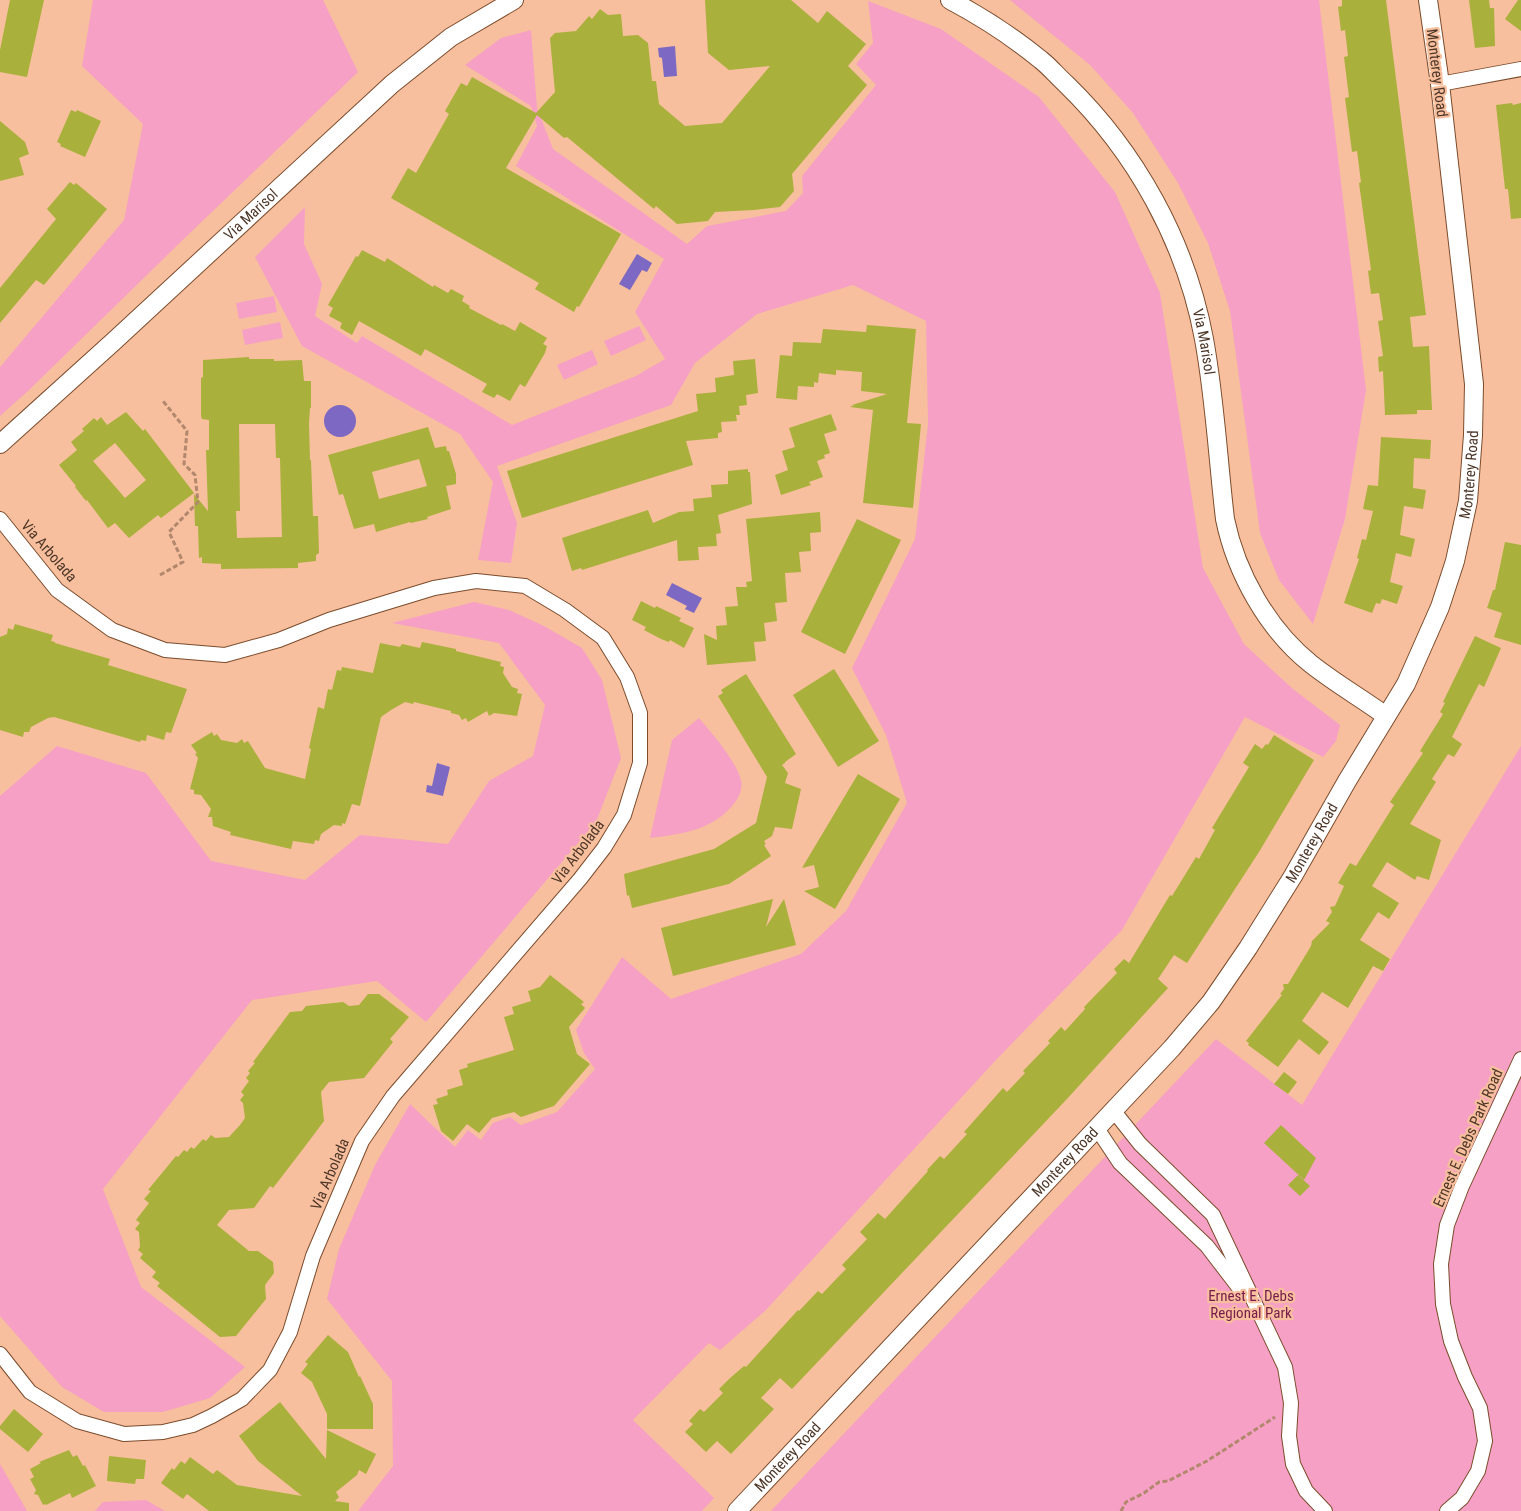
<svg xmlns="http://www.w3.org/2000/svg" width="1521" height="1511" viewBox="0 0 1521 1511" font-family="'Roboto Condensed',sans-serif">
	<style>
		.green { fill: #f6a0c5 }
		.water { fill: #7d68c3 }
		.building { fill: #aab03c; fill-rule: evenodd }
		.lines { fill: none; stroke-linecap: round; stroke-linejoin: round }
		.minor-casing { stroke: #7c4c2d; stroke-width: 16 }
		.tertiary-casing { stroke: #7c4c2d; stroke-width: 20 }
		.path { stroke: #b1876d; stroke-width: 3; stroke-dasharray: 5 2.5; stroke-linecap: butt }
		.minor { stroke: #fff; stroke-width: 14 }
		.tertiary { stroke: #fff; stroke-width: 18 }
		.labels { text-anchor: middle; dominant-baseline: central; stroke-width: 4.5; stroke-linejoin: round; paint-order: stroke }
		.street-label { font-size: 15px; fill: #4d3628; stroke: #f7bf9d }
		.park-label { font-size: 15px; fill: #761b4c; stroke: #f7bf9d }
	</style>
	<rect width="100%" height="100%" fill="#f7bf9d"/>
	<path class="green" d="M93,0H323L358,72L191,232L28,391L0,416V367L124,220L143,124L82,66Z
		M1010,0H1319L1366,390L1345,519L1313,624L1279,580L1260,533L1230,311L1208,243L1178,183L1133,113L1090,65Z
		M868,1L941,29L1039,97L1115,192L1160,293L1203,568L1244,644L1293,689L1340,725L1336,741L1323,757L1245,717L1122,930L996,1060L765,1311L720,1350L709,1343L633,1420L714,1498L702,1511H358L393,1466L392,1381L327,1299L339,1249L375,1165L410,1104L455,1147L468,1130L481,1140L493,1123L510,1117L521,1125L557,1112L595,1069L584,1053L576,1030L622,957L671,999L801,954L846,911L907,803L886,735L852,668L915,539L928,424L926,321L853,285L757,314L695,363L671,405L497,466L517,523L511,563L478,560L493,482L460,434L302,346L255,257L305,207L304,244L322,284L315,316L357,343L362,336L512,425L636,376L665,359L635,312L664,259L516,166L537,126L531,106L465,65L501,38L531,30L537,108L553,149L687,244L707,226L786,211L803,193L802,176L876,85L856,64L873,43Z
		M274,296L277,312L239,319L236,303Z
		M280,322L283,338L245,345L242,330Z
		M639,326L646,340L611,356L604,341Z
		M592,350L598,364L564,380L557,365Z
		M474,602L509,610L544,626L582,648L602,680L621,758L596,822L426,1022L377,981L252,1000L103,1189L141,1287L245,1367L210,1398L163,1412H104L62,1387L0,1316V796L57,746L146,773L211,861L305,880L360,835L448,844L489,781L533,756L545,705L499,643L392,623Z
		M699,718C711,732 738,763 741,781C743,790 738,799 733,805C711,831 681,834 650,838L672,740Z
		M1521,746V1511H771L1216,1039L1302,1105Z
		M0,1464L27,1511H0Z
		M146,1500L165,1511H95L103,1502Z"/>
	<path class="water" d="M675,46L677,76L664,77L662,58L659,57L658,48Z
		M637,254L652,263L647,272L642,270L630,290L619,284Z
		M324 421a16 16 0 1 1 32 0a16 16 0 1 1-32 0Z
		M672,583L702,598L694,613L685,609L687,606L666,595Z
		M437,763L450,767L443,796L426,792L427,785L432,786Z"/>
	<path class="building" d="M10,0H44L27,77L0,72V50Z
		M705,0H791L818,23L827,11L866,44L848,66L867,85L792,174L794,191L780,207L754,210L715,212L708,221L677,224L656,206L654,209L567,137L564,138L537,115L506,168L621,234L579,307L577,306L574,312L535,289L539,283L391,198L408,168L416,173L449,114L445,111L461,83L467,86L472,77L536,113L555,92L550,38L555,33L576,31L589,16L592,19L600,9L608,15L621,14L623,36L638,35L648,43L652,81H656L659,104L685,126L722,123L770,66L729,70L708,53Z
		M1342,0H1386L1426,315L1410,317L1413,347L1429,346L1432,410H1417V414L1385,415L1383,371L1379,372L1378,357L1383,356L1378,321L1383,320L1379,293L1371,294L1368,271L1371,270L1359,183L1361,182L1357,151L1352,152L1345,98L1349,97L1344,57L1348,56L1345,30L1341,31L1338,7L1342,6Z
		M1469,0H1489L1490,8H1494L1495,46L1475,48Z
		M1518,0H1521V31L1505,19Z
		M1512,103L1513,105L1521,103V218L1511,219L1508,189H1505L1496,105Z
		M71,110L76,112L77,110L101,121L85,157L60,146L61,144L57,142Z
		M0,121L25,142L29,154L19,158L24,175L0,181Z
		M70,182L74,185L76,183L107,209L44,285L36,280L0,323V288L56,219L47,209Z
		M362,250L385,262L387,258L433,287L434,285L448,293L451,289L464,296L462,301L470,306L469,308L501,325L502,324L515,331L520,322L547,338L543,344L547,346L545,353L525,387L520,384L510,401L497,394L494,398L482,392L487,384L425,349L421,356L359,321L352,335L340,328L342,323L329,316L333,308L328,305L356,256L358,257Z
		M867,325L916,329L907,423L921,424L913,508L863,503L873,410L850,407L854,405H852L887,394L861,391L862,372L836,370V375L819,373L818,383L814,382V387L798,386L797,400L776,398L780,355L792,356L793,342L821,343L823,329L866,332Z
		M249,357V359H274V361L302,360L304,381H311V408H310L309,423L310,460H311L313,516H318L319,553L316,555V561L298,563V568L221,569V564L202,563V557L199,558L198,526H195L194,494L208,511L206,450H209V420L202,419L201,416V378L203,377V360ZM239,424H275L276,458H280L282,537L237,538L236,511H240Z
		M755,359L758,393L746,395L747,405L739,406L740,415H736L737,421L721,422L722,432L718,433V438L686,441L693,465L522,518L507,471L698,411L696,394L716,392L715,378L734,375L733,361Z
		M126,412L143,431L145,429L194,493L161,518L158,515L129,538L115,523L108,528L87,500L86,501L75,487L76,486L59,465L77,450L71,442L84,431L82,429L94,418L97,421L101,417L107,425ZM115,443L146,480L125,498L93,461Z
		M831,414L837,430L824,434L830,453L824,455L825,458L817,461L823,477L809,482L811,485L781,495L775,475L788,470L782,451L795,447L789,428Z
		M428,427L435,448L446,446L447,451H449L456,474V484L446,486L451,509L427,517L428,519L411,523L410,522L376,532L374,524L354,529L343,494L339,495L328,455ZM419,459L427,486L379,499L372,472Z
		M1381,437L1431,440L1430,459L1414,458L1413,488L1426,490L1423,509L1404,506L1400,535L1415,539L1411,557L1396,553L1390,582L1403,586L1397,604L1382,599L1380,604L1376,603L1372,613L1344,603L1359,559L1357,558L1362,539L1366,540L1373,511L1363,509L1368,485L1378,486Z
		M748,469V472H750L752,504L718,515L721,533L716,534L717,546L698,547L699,560L678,561L677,540L582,570L581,568L572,571L562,538L648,510L653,523L679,512L694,511L693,499L712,497L711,485L728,484V471Z
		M820,512L821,532L810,533L811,551L799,552L801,572L785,573L787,602L775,603L777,621L764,623L766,641L754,642L756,661L707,665L704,634L717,640L716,626L727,625L725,607L738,606L736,587H747L746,582L752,581L746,519Z
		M857,519L901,540L845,654L801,632Z
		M1505,542L1521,545V645L1494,637L1502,613L1487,608L1493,590H1495Z
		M641,601L655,608L656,606L681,618L679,621L694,628L684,648L670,640L669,642L661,639L644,630L646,627L632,620Z
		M15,624L53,635L51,641L55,642V643L110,659L108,665L187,689L171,733L166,732L164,740L147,735L146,741L141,740L140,742L54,717L48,718L31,727L29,732H24L23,737L0,730V637L7,634L8,628L13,630Z
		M1475,636L1501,648L1484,687L1479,684L1452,737L1462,744L1454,757L1448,754L1432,779L1436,782L1410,824L1441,840L1429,880L1417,876L1415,880L1387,862L1372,886L1399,903L1389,919L1378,912L1360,940L1390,959L1383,971L1373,966L1348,1008L1322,992L1302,1021L1329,1042L1319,1055L1299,1039L1278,1067L1248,1045L1249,1043L1246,1041L1282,995L1280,994L1284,989L1283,984H1288L1311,946L1312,941L1330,923L1326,921L1332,912L1330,907L1335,906L1344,886L1338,883L1350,863L1356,866L1394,805L1390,802L1423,753L1420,751L1443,714L1440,712L1445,703L1443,702Z
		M422,642L456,649V651L501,662L500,666L504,667L503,673L512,687L518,689L517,693L522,694L517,716L494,713L489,716L487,711L468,722L466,718L462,720L459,715L451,713V711L414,702L413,704L405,702L391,710L381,717L360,806L352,804L345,824L342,823V826L334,825L321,834L319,841L315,840L314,844L293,841L291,849L230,835L231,832L213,826L212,817H208L211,809L201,795L194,794V790L190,789L198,758L195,754L197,753L191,745L212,732L214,736L217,734L221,740L237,743L242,739L244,743L248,741L265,768L305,779L311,749L309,748L318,707L324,709L328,689L332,690L337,670L341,671L342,667L373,673L380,643L400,647L402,644L420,648Z
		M834,669L879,741L838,767L793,695Z
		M746,674L796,754L785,762V763L782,765L788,773L785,783L801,789L792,829L775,827L772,836L764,841L766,844L764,845L771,856L729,884L632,908L629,895L627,896L624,874L714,849L756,823L767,777L718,696L723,693L721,690Z
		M1274,735L1314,760L1259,852L1187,963L1174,955L1158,979L1168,988L1066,1100L792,1389L780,1378L761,1398L774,1409L731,1454L717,1441L706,1452L685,1432L693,1424L689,1421L700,1409L704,1412L723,1393L719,1389L729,1379L744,1366L746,1367L798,1310L799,1311L818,1291L822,1294L840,1275L846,1269L842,1265L867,1239L860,1232L878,1213L885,1219L928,1171L927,1170L940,1156L944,1159L967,1134L964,1132L1003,1088L1007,1092L1025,1073L1023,1071L1050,1043L1048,1041L1061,1027L1065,1031L1085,1009L1084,1007L1117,973L1114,969L1124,959L1129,963L1170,895L1172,896L1196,857L1199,859L1215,830L1212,828L1249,767L1243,763L1255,744L1262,749L1266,744L1268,745Z
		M858,774L900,799L835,909L804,891L819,887L814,865L802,868Z
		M773,899L766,927L784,899L796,945L673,976L661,928Z
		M550,975L584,1002L581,1004L585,1008L569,1027L577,1054L590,1064L554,1106L521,1117L514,1112L492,1118L479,1133L467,1124L453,1141L441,1131L433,1105L438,1104L436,1099L448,1095L447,1090L463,1085L459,1070L468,1067L467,1064L514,1050L504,1017L514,1014L512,1007L531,1001L528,991L540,987Z
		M368,994H379L409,1017L390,1039L393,1042L364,1078L329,1082L321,1092L324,1121L303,1149L273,1188L270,1186L254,1208L229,1210L217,1225L249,1251H258L273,1262L274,1273L265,1285L266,1299L236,1336L220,1337L157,1286L160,1283L152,1277L156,1272L140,1258L143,1254L138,1250L140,1247L139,1232L135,1229L140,1223L136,1220L149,1203L144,1199L151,1191L148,1190L176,1156L178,1157L184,1150L187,1152L191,1147L194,1149L203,1139L206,1141L211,1135L215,1138L229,1137L240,1125L245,1118L243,1103L240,1100L244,1095L241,1092L249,1081L246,1078L250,1073L248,1071L255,1063L253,1062L290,1012L302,1011L306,1006L343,1002L349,1006L359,1005Z
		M1284,1072L1297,1082L1288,1094L1274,1084Z
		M1281,1125L1316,1158L1304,1180L1264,1143Z
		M1298,1175L1310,1186L1300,1196L1288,1185Z
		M328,1335L348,1352L359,1377L360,1376L373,1404V1429H327V1414L312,1382L301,1373L308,1364L305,1362Z
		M280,1402L326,1459L327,1430L376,1454L366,1474L359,1470L357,1475L336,1492L339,1497L335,1501L349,1503V1511H209L187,1494L183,1499L161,1483L172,1468L174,1470L181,1461L185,1464L190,1457L213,1474L217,1470L237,1485L302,1496L258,1461L239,1436Z
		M14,1409L43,1434L28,1452L0,1429V1426Z
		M69,1450L73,1457L77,1455L83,1466L85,1465L96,1486L72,1498L70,1493L46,1505L45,1504L43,1505L38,1495L34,1494L36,1490L30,1479L34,1477L30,1469L41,1463L39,1462Z
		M109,1456L146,1460L144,1479H136L135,1484L107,1481Z"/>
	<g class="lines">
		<defs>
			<path id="minor" d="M1440,84L1521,69
				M0,519L57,590L112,630L165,650L225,655L279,640L329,620L434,588L476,581L525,586L565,610L603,638L627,677L640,713V763L624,815L604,848L580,879L393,1096L362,1141L313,1256L290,1332L270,1370L242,1399L212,1416L193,1425L163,1432L124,1434L77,1421L30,1392L0,1354
				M1113,1110L1140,1144L1213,1215L1285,1367L1291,1403L1289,1436L1293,1464L1306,1491L1325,1511
				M1096,1127L1120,1163L1207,1246L1243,1293
				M1447,1511L1462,1498L1478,1471L1485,1441L1480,1408L1465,1377L1451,1341L1443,1304L1441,1264L1447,1225L1462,1186L1521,1059"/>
			<g id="tertiary">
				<path id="s1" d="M950,0C982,17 1013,37 1041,60C1050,67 1057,76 1066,84C1136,152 1186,242 1204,339C1215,399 1218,460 1225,519C1236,573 1268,630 1311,664C1335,683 1361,698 1386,716"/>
				<path id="s2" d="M0,444L113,342L392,84L451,37L514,0"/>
				<path id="s3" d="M737,1511L1172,1048L1211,1002L1248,948L1293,876L1347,781L1406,684L1440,607L1455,561L1468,501L1473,435L1474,384L1440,84L1428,0"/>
			</g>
		</defs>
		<use href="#minor" class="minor-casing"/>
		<use href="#tertiary" class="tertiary-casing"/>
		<path class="path" d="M160,575L183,562L169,532L198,502L195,475L184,464L187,431L163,401
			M1121,1511L1126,1502L1144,1493L1159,1482L1168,1481L1207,1461L1275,1417"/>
		<use href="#minor" class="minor"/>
		<use href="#tertiary" class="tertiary"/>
	</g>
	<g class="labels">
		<g class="street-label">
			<text transform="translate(1437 73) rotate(83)">Monterey Road</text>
			<text stroke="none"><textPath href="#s2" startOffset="340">Via Marisol</textPath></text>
			<text stroke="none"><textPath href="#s1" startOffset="441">Via Marisol</textPath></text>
			<text stroke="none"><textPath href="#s3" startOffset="1289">Monterey Road</textPath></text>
			<text transform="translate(49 551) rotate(49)">Via Arbolada</text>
			<text stroke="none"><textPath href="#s3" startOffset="884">Monterey Road</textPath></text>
			<text transform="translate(578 852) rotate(-53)">Via Arbolada</text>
			<text transform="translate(1468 1138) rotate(-66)">Ernest E. Debs Park Road</text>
			<text stroke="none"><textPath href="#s3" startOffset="479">Monterey Road</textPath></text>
			<text transform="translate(330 1174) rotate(-67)">Via Arbolada</text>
			<text stroke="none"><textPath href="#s3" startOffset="74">Monterey Road</textPath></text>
		</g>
		<g class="park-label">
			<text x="1251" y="1296">Ernest E. Debs<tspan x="1251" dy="17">Regional Park</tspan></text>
		</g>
	</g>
</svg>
